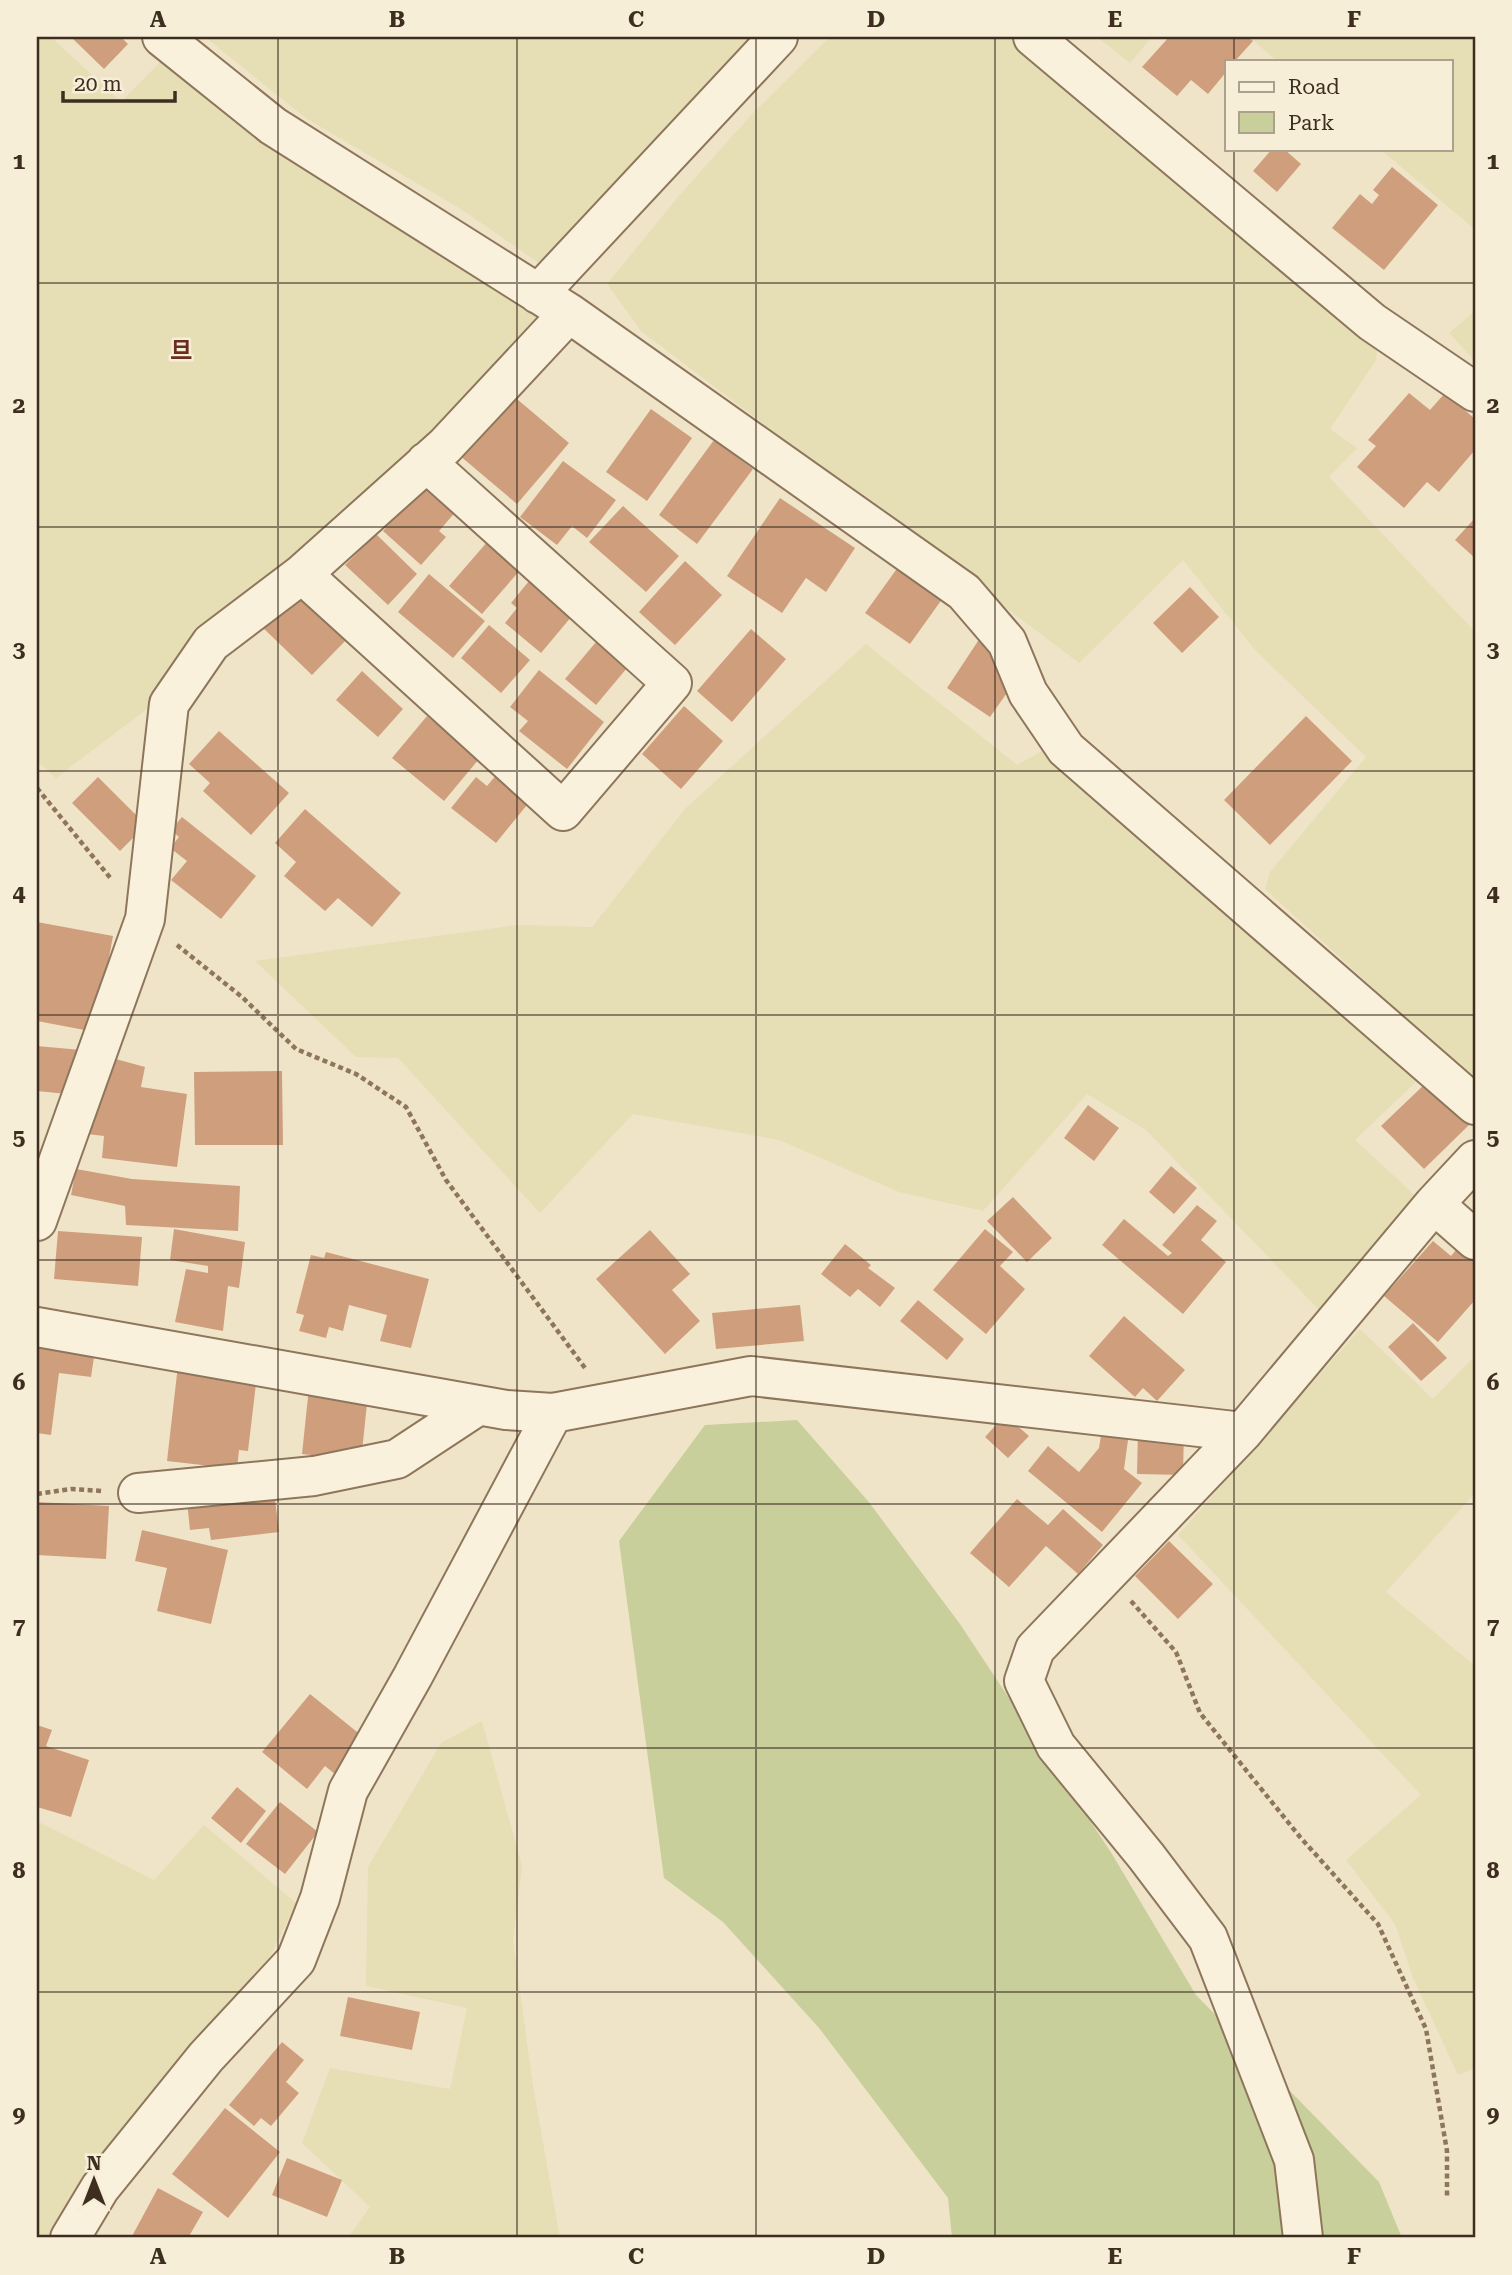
<svg xmlns="http://www.w3.org/2000/svg" width="1512" height="2275" viewBox="0 0 1512 2275" font-family="'Roboto Serif','Noto Sans JP',serif">
	<style>
		.farmland { fill: #e6deb5 }
		.green { fill: #c9cf9b }
		.building { fill: #cf9f7d }
		.lines { fill: none; stroke-linecap: round; stroke-linejoin: round }
		.minor-casing { stroke: #8d765c; stroke-width: 42 }
		.path { stroke: #8d765c; stroke-width: 4.5; stroke-dasharray: 5 3.5; stroke-linecap: butt }
		.minor { stroke: #faf1dc; stroke-width: 38 }
		.grid { fill: none; stroke: #3d2e20; stroke-width: 2; stroke-opacity: 0.55 }
		.labels { text-anchor: middle; dominant-baseline: central; stroke-width: 5; stroke-linejoin: round; paint-order: stroke }
		.quarter-label { font-size: 23px; font-weight: bold; fill: #6b2e1e; stroke: #f7eed8 }
		.neatline { fill: none; stroke: #3d2e20; stroke-width: 2.5 }
		.grid-label { font-size: 23px; text-anchor: middle; font-weight: bold; fill: #3d2e20 }
	</style>
	<rect width="100%" height="100%" fill="#f0e4c8"/>
	<path class="farmland" d="M37,37H51L121,102L165,57L552,314L430,442L151,706L56,778L37,761Z
		M205,37H764L546,268L461,209L307,119Z
		M830,37H1012L1378,341L1376,360L1330,429L1357,448L1329,477L1475,632V1081L1265,889L1270,872L1366,757L1255,650L1183,560L1079,663L641,331L607,284L678,197L752,114Z
		M1097,37H1152L1130,63Z
		M1249,37H1475V226L1473,228L1380,149H1451V61H1277Z
		M1475,311V361L1449,333Z
		M866,644L1017,765L1051,746L1425,1073L1355,1140L1420,1200L1322,1313L1146,1130L1087,1094L983,1211L899,1192L779,1140L633,1114L540,1213L398,1058L356,1057L255,961L517,925L592,927L686,808Z
		M1360,1329L1433,1399L1475,1356V1493L1386,1592L1475,1666V2068L1458,2075L1413,1978L1395,1924L1346,1860L1421,1795L1178,1535Z
		M482,1721L522,1866L513,1940L533,2086L560,2238H348L370,2207L302,2143L330,2068L450,2089L467,2008L366,1986L368,1867L441,1743Z
		M37,1821L154,1880L204,1825L296,1903L269,1959L56,2238H37Z"/>
	<path class="green" d="M797,1420L868,1501L960,1624L1112,1854L1196,1995L1379,2182L1402,2238H952L948,2198L819,2028L723,1922L664,1878L619,1541L705,1425Z"/>
	<path class="building" d="M71,37H121L128,44L104,69Z
		M1169,37H1248L1253,41L1235,61H1227V71L1208,94L1191,80L1177,96L1142,67Z
		M1272,149H1284L1301,164L1277,192L1253,171Z
		M1392,167L1438,205L1384,270L1332,228L1360,194L1372,204L1379,195L1373,190Z
		M1409,393L1430,410L1445,393L1475,419V450L1439,492L1427,482L1404,508L1357,467L1376,446L1368,440Z
		M511,394L569,443L517,504L459,455Z
		M651,409L692,438L647,501L606,472Z
		M714,440L753,469L697,544L659,515Z
		M563,461L616,500L587,538L572,526L557,545L520,517Z
		M426,482L458,509L439,531L446,537L421,565L383,531Z
		M780,498L855,548L826,592L806,578L782,613L727,576Z
		M623,506L679,556L646,592L589,542Z
		M1475,518V558L1455,540Z
		M376,534L417,574L388,605L345,565Z
		M488,541L521,569L482,614L449,586Z
		M685,561L722,595L675,645L639,612Z
		M901,563L945,595L910,644L865,613Z
		M429,574L485,621L453,658L398,612Z
		M529,581L572,616L541,653L505,623L517,608L511,603Z
		M1190,587L1219,617L1182,653L1153,623Z
		M297,589L348,638L312,675L261,626Z
		M489,625L530,660L501,693L461,658Z
		M751,629L786,659L732,722L697,691Z
		M980,638L1016,680L990,717L947,688Z
		M596,642L627,668L596,705L565,679Z
		M539,670L604,722L567,769L519,731L528,721L510,707Z
		M362,671L403,709L378,737L336,700Z
		M684,706L723,741L681,789L642,754Z
		M427,716L479,759L444,801L392,758Z
		M1306,716L1352,761L1270,845L1224,800Z
		M219,731L289,793L251,835L203,791L210,783L189,764Z
		M497,774L531,800L496,843L451,808L476,777L487,786Z
		M98,777L146,825L120,851L72,803Z
		M305,809L401,893L372,927L338,898L325,911L284,876L296,862L275,843Z
		M182,817L256,876L221,919L171,880L187,861L170,848L179,837L171,830Z
		M37,922L113,936L95,1032L37,1021Z
		M37,1046L81,1050L77,1095L37,1091Z
		M105,1056L145,1067L141,1087L187,1094L177,1167L102,1158L104,1136L87,1134Z
		M282,1071L283,1145H195L194,1072Z
		M1427,1082L1469,1125L1424,1169L1381,1126Z
		M1088,1105L1119,1128L1094,1161L1064,1138Z
		M1171,1166L1197,1188L1174,1214L1149,1192Z
		M76,1169L132,1179L240,1186L238,1231L126,1225L125,1206L71,1195Z
		M1013,1197L1052,1238L1027,1262L987,1221Z
		M1197,1205L1217,1221L1201,1240L1226,1262L1183,1314L1102,1245L1124,1219L1168,1256L1172,1253L1162,1245Z
		M174,1229L245,1242L239,1288L228,1286L223,1331L175,1322L186,1269L208,1273V1266L170,1260Z
		M985,1229L1013,1252L1000,1266L1025,1289L986,1334L933,1290Z
		M650,1230L690,1274L672,1290L700,1321L665,1354L596,1279Z
		M58,1231L142,1237L138,1286L54,1279Z
		M1465,1239L1475,1248V1300L1438,1342L1384,1296L1433,1241L1451,1256Z
		M845,1244L871,1265L868,1268L895,1288L880,1307L858,1289L850,1297L821,1274Z
		M326,1252L429,1279L411,1348L380,1341L387,1315L349,1305L343,1331L329,1327L326,1338L299,1331L304,1315L296,1313L311,1255L324,1258Z
		M918,1300L964,1339L947,1360L900,1321Z
		M800,1305L804,1341L716,1349L712,1313Z
		M1124,1316L1185,1370L1157,1401L1143,1388L1135,1397L1089,1356Z
		M1413,1323L1447,1358L1421,1381L1388,1347Z
		M37,1336L96,1344L91,1377L59,1373L51,1435L37,1433Z
		M178,1365L257,1375L248,1451L239,1450L237,1469L167,1461Z
		M309,1387L368,1394L361,1461L302,1454Z
		M1005,1415L1029,1436L1008,1458L985,1437Z
		M1102,1429L1129,1433L1124,1469L1142,1483L1102,1532L1028,1471L1048,1446L1079,1472L1099,1448Z
		M1138,1429L1184,1430L1183,1475L1137,1474Z
		M274,1491L279,1532L211,1540L209,1528L190,1530L187,1502Z
		M1017,1499L1048,1525L1063,1509L1103,1545L1078,1574L1046,1546L1009,1587L970,1553Z
		M37,1502L109,1506L106,1559L37,1555Z
		M142,1530L228,1550L211,1624L157,1611L167,1568L135,1561Z
		M1169,1541L1213,1584L1178,1619L1135,1576Z
		M310,1694L372,1744L342,1780L325,1766L307,1789L262,1752Z
		M37,1725L52,1730L46,1746L89,1760L71,1817L37,1807Z
		M237,1787L266,1811L241,1843L211,1818Z
		M280,1802L318,1832L285,1874L246,1844Z
		M348,1997L420,2012L412,2050L340,2036Z
		M282,2042L304,2060L286,2082L299,2093L271,2126L261,2118L254,2126L229,2105Z
		M225,2108L280,2152L228,2218L172,2174Z
		M287,2158L342,2180L327,2217L272,2195Z
		M158,2188L203,2212L188,2238H131Z"/>
	<g class="lines">
		<defs>
			<path id="minor" d="M162,37L273,126L569,313L964,592L1007,642L1028,693L1066,749L1475,1105
				M1033,37L1372,322L1475,392
				M538,294L778,37
				M302,574L563,811L672,683L426,462
				M1434,1204L1475,1240
				M37,1221L145,919L169,704L211,643L302,574L445,446L569,313
				M37,1327L506,1410L553,1413L751,1376L1243,1432
				M138,1493L314,1476L397,1459L476,1407
				M70,2238L100,2188L206,2057L296,1960L320,1898L348,1791L413,1676L553,1413
				M1303,2238L1294,2160L1208,1938L1146,1856L1056,1746L1024,1681L1035,1649L1243,1432L1434,1204L1475,1160"/>
		</defs>
		<use href="#minor" class="minor-casing"/>
		<path class="path" d="M37,788L112,880
			M177,945L242,997L296,1049L356,1074L406,1107L446,1180L585,1368
			M37,1494L71,1489L102,1491
			M1131,1601L1176,1652L1200,1713L1300,1837L1378,1924L1426,2029L1447,2151V2198"/>
		<use href="#minor" class="minor"/>
	</g>
	<path class="grid" d="M278,37V2238M517,37V2238M756,37V2238M995,37V2238M1234,37V61M1234,149V2238M37,283H1475M37,527H1475M37,771H1475M37,1015H1475M37,1260H1475M37,1504H1475M37,1748H1475M37,1992H1475"/>
	<g class="labels">
		<g class="quarter-label">
			<text x="181" y="350">旦</text>
		</g>
	</g>
	<rect width="1512" height="2275" fill="none" stroke="#f7eed8" stroke-width="77"/>
	<rect x="1225" y="60" width="228" height="91" fill="#f7eed8" stroke="#ada18e" stroke-width="2"/>
	<rect x="1239" y="82" width="35" height="10" fill="#faf1dc" stroke="#ada18e" stroke-width="2"/>
	<text x="1288" y="94" font-size="21" fill="#3d2e20">Road</text>
	<rect x="1239" y="112" width="35" height="21" fill="#c9cf9b" stroke="#ada18e" stroke-width="2"/>
	<text x="1288" y="130" font-size="21" fill="#3d2e20">Park</text>
	<g transform="translate(94 2180)" stroke="#f7eed8" stroke-width="5" paint-order="stroke">
	<path d="M0-5L12 26L0 18L-12 26Z" fill="#3d2e20"/>
	<text y="-10" font-size="19" font-weight="bold" text-anchor="middle" fill="#3d2e20">N</text>
	</g>
	<path d="M63 91v10h112v-10" fill="none" stroke="#3d2e20" stroke-width="3.5"/>
	<text x="74" y="91" font-size="21" fill="#3d2e20" stroke="#f7eed8" stroke-width="5" paint-order="stroke">20 m</text>
	<rect x="38" y="38" width="1436" height="2198" class="neatline"/>
	<g class="grid-label">
		<text x="158" y="27">A</text>
		<text x="397" y="27">B</text>
		<text x="636" y="27">C</text>
		<text x="876" y="27">D</text>
		<text x="1115" y="27">E</text>
		<text x="1354" y="27">F</text>
		<text x="19" y="169">1</text>
		<text x="1493" y="169">1</text>
		<text x="19" y="413">2</text>
		<text x="1493" y="413">2</text>
		<text x="19" y="657">3</text>
		<text x="1493" y="657">3</text>
		<text x="19" y="901">4</text>
		<text x="1493" y="901">4</text>
		<text x="19" y="1145">5</text>
		<text x="1493" y="1145">5</text>
		<text x="19" y="1390">6</text>
		<text x="1493" y="1390">6</text>
		<text x="19" y="1634">7</text>
		<text x="1493" y="1634">7</text>
		<text x="19" y="1878">8</text>
		<text x="1493" y="1878">8</text>
		<text x="19" y="2122">9</text>
		<text x="1493" y="2122">9</text>
		<text x="158" y="2264">A</text>
		<text x="397" y="2264">B</text>
		<text x="636" y="2264">C</text>
		<text x="876" y="2264">D</text>
		<text x="1115" y="2264">E</text>
		<text x="1354" y="2264">F</text>
	</g>
</svg>
